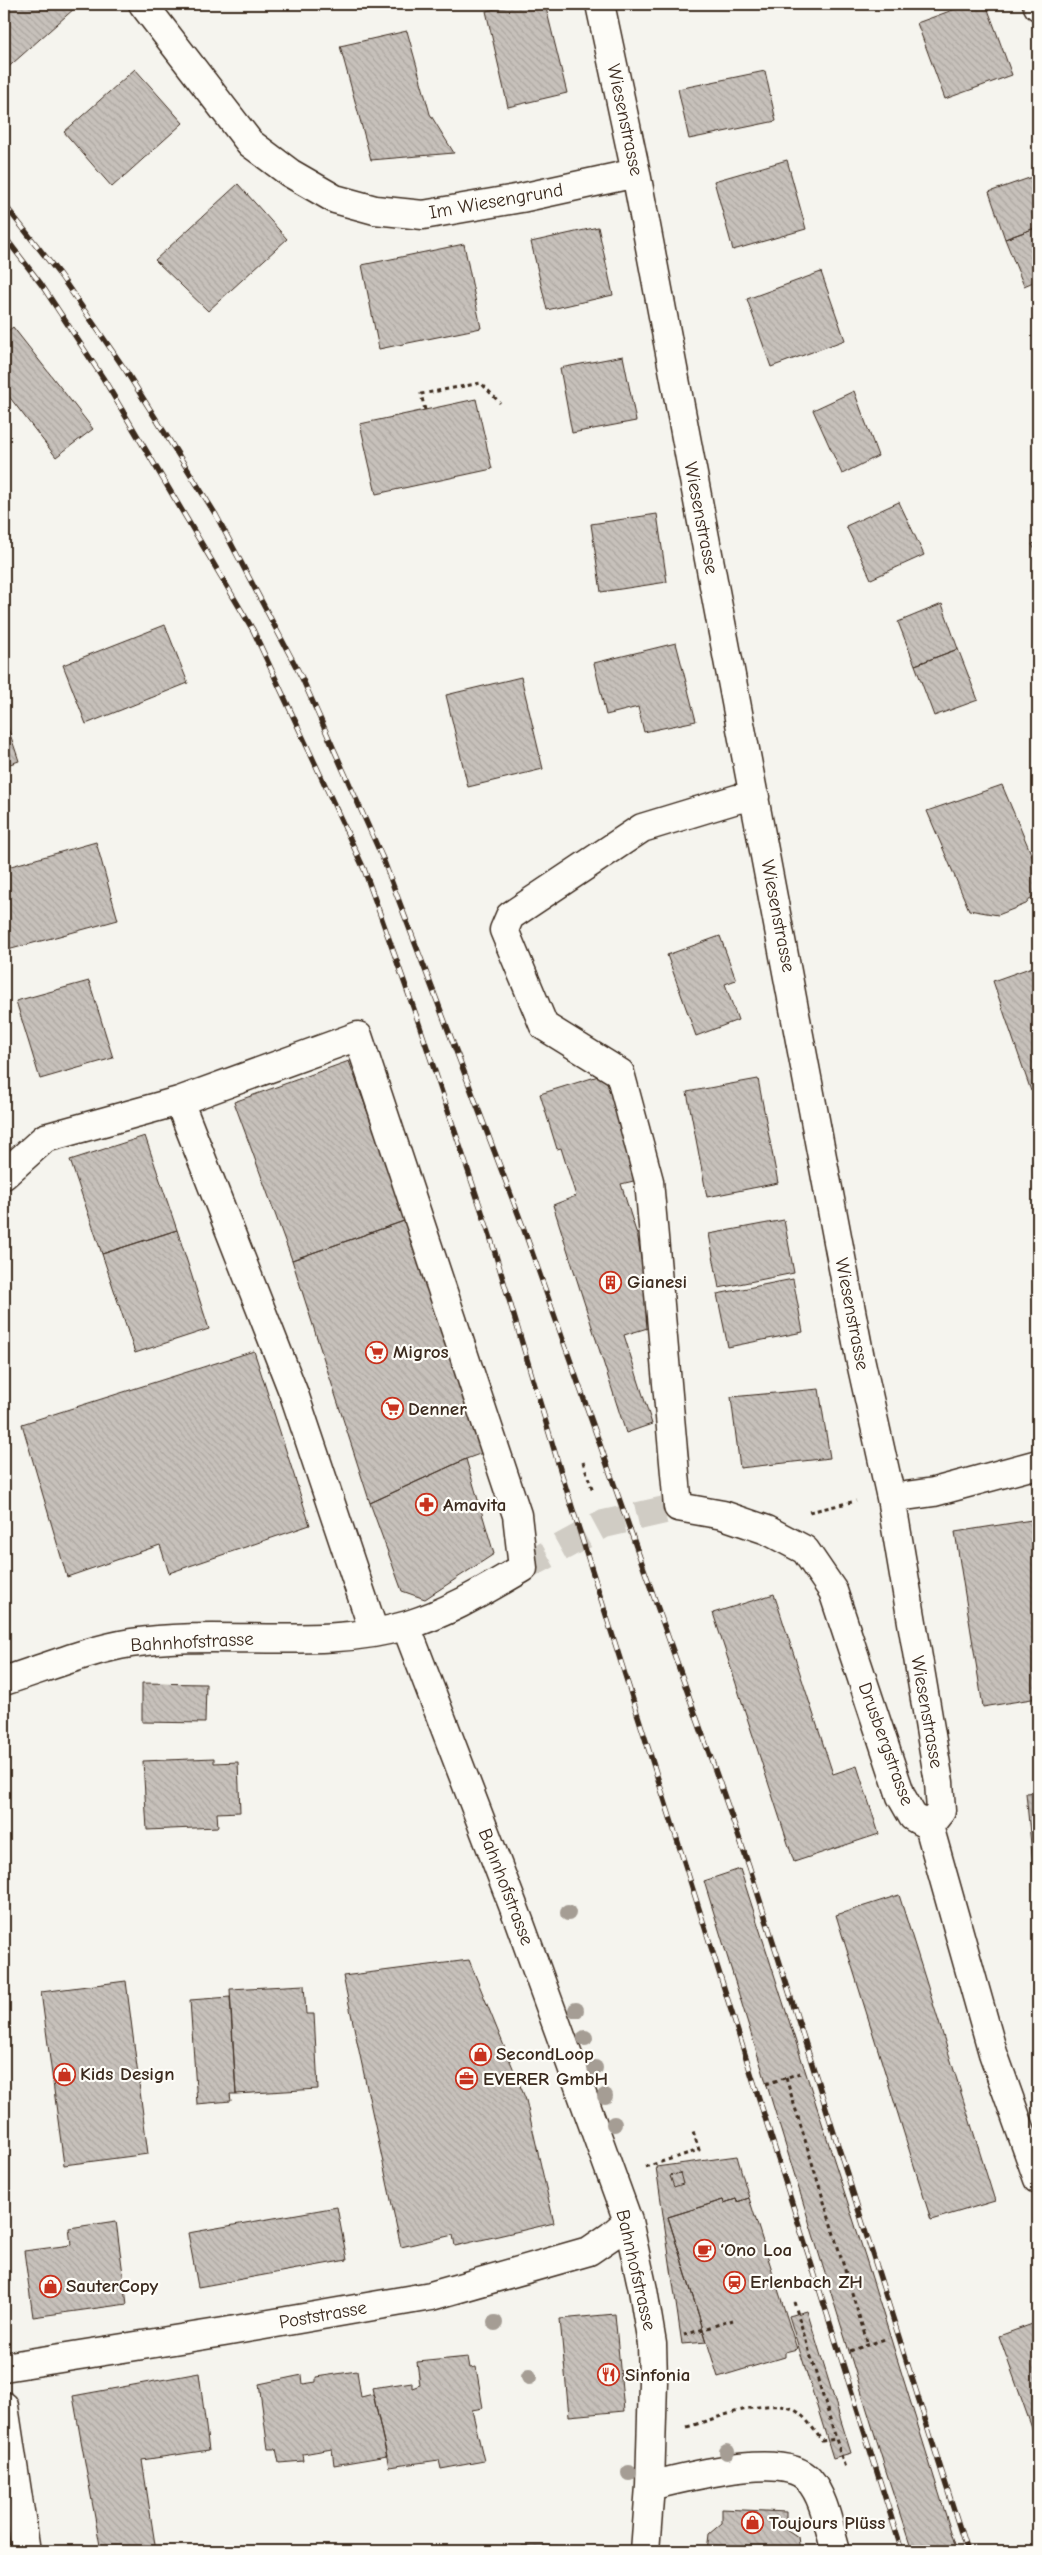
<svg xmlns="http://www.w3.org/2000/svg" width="1042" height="2555" viewBox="0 0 1042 2555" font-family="'Comic Neue',sans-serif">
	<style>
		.building { fill: url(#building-back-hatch); stroke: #3b2a1e }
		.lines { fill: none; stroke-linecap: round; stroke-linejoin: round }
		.minor-tunnel { stroke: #d0ccc4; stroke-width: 28; stroke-dasharray: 28 14; stroke-linecap: butt }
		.minor-casing { stroke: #3b2a1e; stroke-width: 31 }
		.major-casing { stroke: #3b2a1e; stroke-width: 31 }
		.path { stroke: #3b2a1e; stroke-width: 3; stroke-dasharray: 4 4; stroke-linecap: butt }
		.minor { stroke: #fdfcf7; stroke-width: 28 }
		.major { stroke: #fdfcf7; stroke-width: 28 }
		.rail-casing { stroke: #3b2a1e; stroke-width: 5.5 }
		.rail { stroke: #fdfcf7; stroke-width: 4; stroke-dasharray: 11; stroke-linecap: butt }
		.tree { fill: #a59d94 }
		.labels { text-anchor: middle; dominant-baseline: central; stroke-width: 4.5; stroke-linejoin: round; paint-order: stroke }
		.street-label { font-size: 19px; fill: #3b2a1e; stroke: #fdfcf7 }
		.poi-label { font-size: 19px; font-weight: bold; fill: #3b2a1e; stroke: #fdfcf7; text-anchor: start }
	</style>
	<defs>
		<pattern id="building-back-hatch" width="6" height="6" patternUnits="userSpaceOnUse" patternTransform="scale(1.25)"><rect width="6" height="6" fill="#c7c1bb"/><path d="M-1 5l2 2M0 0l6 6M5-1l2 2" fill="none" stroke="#aca6a0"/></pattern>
	</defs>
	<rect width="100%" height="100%" fill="#f5f4ee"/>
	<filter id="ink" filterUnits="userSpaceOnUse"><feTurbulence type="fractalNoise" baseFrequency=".02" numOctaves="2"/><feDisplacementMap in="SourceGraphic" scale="10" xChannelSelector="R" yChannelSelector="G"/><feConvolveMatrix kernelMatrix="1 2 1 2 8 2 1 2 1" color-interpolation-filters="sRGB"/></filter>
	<g filter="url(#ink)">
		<path class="building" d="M4,4H71L75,8L4,71Z
			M519,4H545L567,93L508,107L486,11Z
			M969,4H986L1012,75L945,99L917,23Z
			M407,31L430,114L454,153L371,160L340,46Z
			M135,69L183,123L112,187L64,132Z
			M765,71L776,121L689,139L678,89Z
			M787,160L806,229L733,250L714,181Z
			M1038,175V227L1005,239L989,192Z
			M238,184L287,239L208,311L155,260Z
			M598,227L613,295L547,310L531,242Z
			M1038,227V280L1024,286L1005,239Z
			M464,244L481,328L379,349L362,265Z
			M821,272L845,340L771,367L747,299Z
			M13,327L93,429L56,457L4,390V334Z
			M623,356L636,421L572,433L560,368Z
			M854,391L878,456L842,474L813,410Z
			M476,399L492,469L376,494L360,424Z
			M899,502L924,555L871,579L846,526Z
			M657,514L667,582L601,592L591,524Z
			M1038,542V558L1032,544Z
			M942,604L958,649L915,665L898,622Z
			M165,625L188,683L86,724L63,665Z
			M676,643L696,721L644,732L638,707L606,715L594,663Z
			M958,649L978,700L934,716L915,665Z
			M521,677L543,769L468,787L446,695Z
			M4,716L19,761L4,766Z
			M1002,785L1038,870V890L1026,904L998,915L969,910L927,811Z
			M96,842L118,920L4,951V868Z
			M720,936L736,980L725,984L738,1020L696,1036L667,955Z
			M1038,965V1088L1031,1091L993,981Z
			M89,981L113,1058L40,1079L16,1001Z
			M349,1061L407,1220L292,1260L234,1102Z
			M605,1074L642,1179L621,1184L638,1238L651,1327L624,1335L652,1424L626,1433L553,1205L576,1196L561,1148L557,1149L540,1094Z
			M758,1079L778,1183L707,1197L687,1092Z
			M145,1136L177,1230L102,1254L70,1160Z
			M407,1220L488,1451L466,1459L370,1503L292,1260Z
			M784,1220L794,1273L719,1288L709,1234Z
			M177,1230L209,1329L135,1353L102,1254Z
			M793,1279L803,1332L728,1347L717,1294Z
			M254,1351L310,1525L169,1573L160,1545L67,1577L22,1424Z
			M819,1389L830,1458L740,1468L731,1397Z
			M466,1459L494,1554L425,1599L402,1591L370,1503Z
			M1038,1519V1698L983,1707L955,1532Z
			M774,1594L833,1774L857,1766L879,1834L794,1862L713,1613Z
			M142,1683L206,1684L205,1723L142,1722Z
			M214,1758V1763L238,1762L240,1812L217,1813L218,1827L147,1830L143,1761Z
			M1038,1792V1917L1026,1793Z
			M740,1869L866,2259L957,2551H912L885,2468L704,1881Z
			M899,1895L995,2201L931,2220L836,1915Z
			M469,1960L526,2100L554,2223L455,2246L453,2235L401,2247L343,1976Z
			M126,1981L148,2154L64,2165L41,1992Z
			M304,1985L306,2014H314L318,2089L236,2094L230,1989Z
			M230,1997L236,2094H230L231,2101L197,2104L190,2000Z
			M737,2156L749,2198L737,2202L736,2199L724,2203L723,2200L668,2217L707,2342L682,2344L656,2167Z
			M680,2173L683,2184L674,2187L670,2176Z
			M749,2198L797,2349L785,2352V2357L718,2377L668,2217L723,2200L724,2203L736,2199L737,2202Z
			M337,2207L347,2260L198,2287L188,2233Z
			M116,2221L127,2304L33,2317L24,2251L71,2245L69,2228Z
			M807,2311L851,2453L833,2458L789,2316Z
			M615,2314L624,2411L569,2416L560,2319Z
			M1038,2322V2445L999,2336Z
			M468,2357L470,2368L476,2367L483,2408L472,2410L484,2461L441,2469L439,2460L389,2467L372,2388L412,2382V2388L420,2385L417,2362Z
			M357,2371L361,2397L373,2394L387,2456L334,2465L332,2449L303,2454L304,2461L279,2463L276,2449H268L259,2384L302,2375L303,2384L316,2382V2377Z
			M199,2373L209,2450L142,2460L156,2551H101L73,2396Z
			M722,2509L786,2512V2529L798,2537L800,2551H707L709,2534L722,2523Z
			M522,2546H558L559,2551H522Z"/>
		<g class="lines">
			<path class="minor-tunnel" d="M523,1568L604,1524L678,1507"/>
			<defs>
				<path id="minor" d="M143,4L250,143L290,173L335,199L375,210L423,215L521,198L636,173
					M600,4L636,173L860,1358L891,1498L939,1782L941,1811L929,1826
					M1037,4L1038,6
					M755,797L737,799L642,828L510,916L504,930L544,1026L620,1073L649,1181L678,1507L723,1515L767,1530L805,1550L833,1591L901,1796L913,1817L929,1826L993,2053L1038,2179
					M4,1175L45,1138L179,1101L294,1394L374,1632
					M891,1498L934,1492L1038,1464
					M406,1626L519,1921L628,2221L643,2290L652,2344L653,2381L650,2486L645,2551
					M4,1681C45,1668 88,1650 131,1643C220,1629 322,1651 408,1625C450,1612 485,1590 523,1568L517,1515L358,1036L179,1101
					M4,2367L224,2332L431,2296L589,2251L611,2236L628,2221
					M650,2486C684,2478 784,2450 809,2480C825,2498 829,2529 836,2551"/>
				<path id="major" d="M4,2406L26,2551"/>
			</defs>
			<use href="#minor" class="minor-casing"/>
			<use href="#major" class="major-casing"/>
			<path class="path" d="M425,410L421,394L481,383L500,403
				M583,1462L593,1491
				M809,1512L856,1501
				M786,2078L868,2345
				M766,2084L800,2073
				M645,2167L699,2150L693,2131
				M794,2302L845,2468
				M684,2335L733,2320
				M850,2351L888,2338
				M687,2427C715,2419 761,2399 790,2408C803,2412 814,2430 822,2441L836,2439"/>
			<use href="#minor" class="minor"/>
			<use href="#major" class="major"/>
			<defs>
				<path id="rail" d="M4,204L60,275L126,371L216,515L302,678L383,859L522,1224L749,1866L967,2551
					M4,236L41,284L103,378L253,630L364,869L416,1015L490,1236L559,1466L902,2551"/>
			</defs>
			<use href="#rail" class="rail-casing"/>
			<use href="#rail" class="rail"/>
		</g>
		<g class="tree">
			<circle cx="568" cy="1913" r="8"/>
			<circle cx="576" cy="2010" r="8"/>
			<circle cx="585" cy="2038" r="8"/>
			<circle cx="595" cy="2068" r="8"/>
			<circle cx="605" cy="2096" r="8"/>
			<circle cx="614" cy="2124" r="8"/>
			<circle cx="495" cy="2323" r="8"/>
			<circle cx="529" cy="2377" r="8"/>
			<circle cx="727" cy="2452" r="8"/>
			<circle cx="629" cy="2473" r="8"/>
		</g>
	</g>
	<defs>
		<symbol id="building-ring" viewBox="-11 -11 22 22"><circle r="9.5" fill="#fdfcf7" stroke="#c8321e" stroke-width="1.5"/><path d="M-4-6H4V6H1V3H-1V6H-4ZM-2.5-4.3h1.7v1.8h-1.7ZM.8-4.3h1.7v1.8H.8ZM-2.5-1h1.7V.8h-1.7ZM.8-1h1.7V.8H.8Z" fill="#c8321e"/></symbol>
		<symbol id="supermarket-ring" viewBox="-11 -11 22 22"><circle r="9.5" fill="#fdfcf7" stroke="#c8321e" stroke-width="1.5"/><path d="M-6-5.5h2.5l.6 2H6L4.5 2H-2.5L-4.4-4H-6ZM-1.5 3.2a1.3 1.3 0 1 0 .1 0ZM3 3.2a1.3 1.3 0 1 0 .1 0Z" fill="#c8321e"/></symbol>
		<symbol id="pharmacy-ring" viewBox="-11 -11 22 22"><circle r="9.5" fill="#fdfcf7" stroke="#c8321e" stroke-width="1.5"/><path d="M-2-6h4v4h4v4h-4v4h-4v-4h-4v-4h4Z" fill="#c8321e"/></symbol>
		<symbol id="shop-ring" viewBox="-11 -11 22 22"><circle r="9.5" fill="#fdfcf7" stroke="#c8321e" stroke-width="1.5"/><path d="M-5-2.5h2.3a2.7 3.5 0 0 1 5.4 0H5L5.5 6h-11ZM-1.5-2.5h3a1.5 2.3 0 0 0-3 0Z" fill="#c8321e"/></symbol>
		<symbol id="office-ring" viewBox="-11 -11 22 22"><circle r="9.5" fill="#fdfcf7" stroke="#c8321e" stroke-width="1.5"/><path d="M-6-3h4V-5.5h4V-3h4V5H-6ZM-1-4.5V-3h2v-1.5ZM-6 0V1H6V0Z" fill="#c8321e"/></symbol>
		<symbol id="cafe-ring" viewBox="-11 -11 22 22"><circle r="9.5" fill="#fdfcf7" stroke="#c8321e" stroke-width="1.5"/><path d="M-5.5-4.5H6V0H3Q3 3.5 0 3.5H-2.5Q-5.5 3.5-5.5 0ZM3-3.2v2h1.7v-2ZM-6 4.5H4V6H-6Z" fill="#c8321e"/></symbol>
		<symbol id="station-ring" viewBox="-11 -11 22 22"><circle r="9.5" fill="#fdfcf7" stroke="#c8321e" stroke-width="1.5"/><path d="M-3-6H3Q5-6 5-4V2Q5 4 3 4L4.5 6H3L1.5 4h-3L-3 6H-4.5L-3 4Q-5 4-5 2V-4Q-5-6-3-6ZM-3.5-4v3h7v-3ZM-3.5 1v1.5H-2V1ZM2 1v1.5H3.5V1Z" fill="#c8321e"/></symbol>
		<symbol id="restaurant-ring" viewBox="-11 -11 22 22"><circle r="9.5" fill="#fdfcf7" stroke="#c8321e" stroke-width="1.5"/><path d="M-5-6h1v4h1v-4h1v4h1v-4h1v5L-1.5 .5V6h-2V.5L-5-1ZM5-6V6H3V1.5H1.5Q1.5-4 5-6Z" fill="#c8321e"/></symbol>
	</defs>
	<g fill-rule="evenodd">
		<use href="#building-ring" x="598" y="1270" width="25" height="25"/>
		<use href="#supermarket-ring" x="364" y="1340" width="25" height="25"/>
		<use href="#supermarket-ring" x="380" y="1396" width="25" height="25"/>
		<use href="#pharmacy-ring" x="414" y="1492" width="25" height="25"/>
		<use href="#shop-ring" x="468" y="2042" width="25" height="25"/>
		<use href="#shop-ring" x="52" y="2062" width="25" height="25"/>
		<use href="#office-ring" x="454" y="2066" width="25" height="25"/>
		<use href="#cafe-ring" x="692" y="2238" width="25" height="25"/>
		<use href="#station-ring" x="722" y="2270" width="25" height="25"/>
		<use href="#shop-ring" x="38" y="2274" width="25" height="25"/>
		<use href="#restaurant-ring" x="596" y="2362" width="25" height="25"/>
		<use href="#shop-ring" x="740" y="2510" width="25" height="25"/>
	</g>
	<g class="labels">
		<g class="street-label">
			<text transform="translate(625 120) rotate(78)">Wiesenstrasse</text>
			<text transform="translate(496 201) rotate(-10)">Im Wiesengrund</text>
			<text transform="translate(701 518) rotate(79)">Wiesenstrasse</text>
			<text transform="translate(778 916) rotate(79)">Wiesenstrasse</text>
			<text transform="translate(852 1314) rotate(79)">Wiesenstrasse</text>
			<text transform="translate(192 1642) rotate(-3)">Bahnhofstrasse</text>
			<text transform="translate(927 1712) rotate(80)">Wiesenstrasse</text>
			<text transform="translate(886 1744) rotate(70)">Drusbergstrasse</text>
			<text transform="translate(506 1887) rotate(69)">Bahnhofstrasse</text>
			<text transform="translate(636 2270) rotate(77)">Bahnhofstrasse</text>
			<text transform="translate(323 2315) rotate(-10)">Poststrasse</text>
		</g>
		<g class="poi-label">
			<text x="627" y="1282">Gianesi</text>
			<text x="393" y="1352">Migros</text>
			<text x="408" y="1409">Denner</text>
			<text x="443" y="1505">Amavita</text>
			<text x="496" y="2054">SecondLoop</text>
			<text x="80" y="2074">Kids Design</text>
			<text x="483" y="2079">EVERER GmbH</text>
			<text x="720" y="2250">‘Ono Loa</text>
			<text x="750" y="2282">Erlenbach ZH</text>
			<text x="66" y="2286">SauterCopy</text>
			<text x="625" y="2375">Sinfonia</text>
			<text x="769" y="2523">Toujours Plüss</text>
		</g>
	</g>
	<rect width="1042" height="2555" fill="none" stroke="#fdfcf7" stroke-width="20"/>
	<rect x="10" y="10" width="1022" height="2535" fill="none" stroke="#3b2a1e" stroke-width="2" filter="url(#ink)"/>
</svg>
